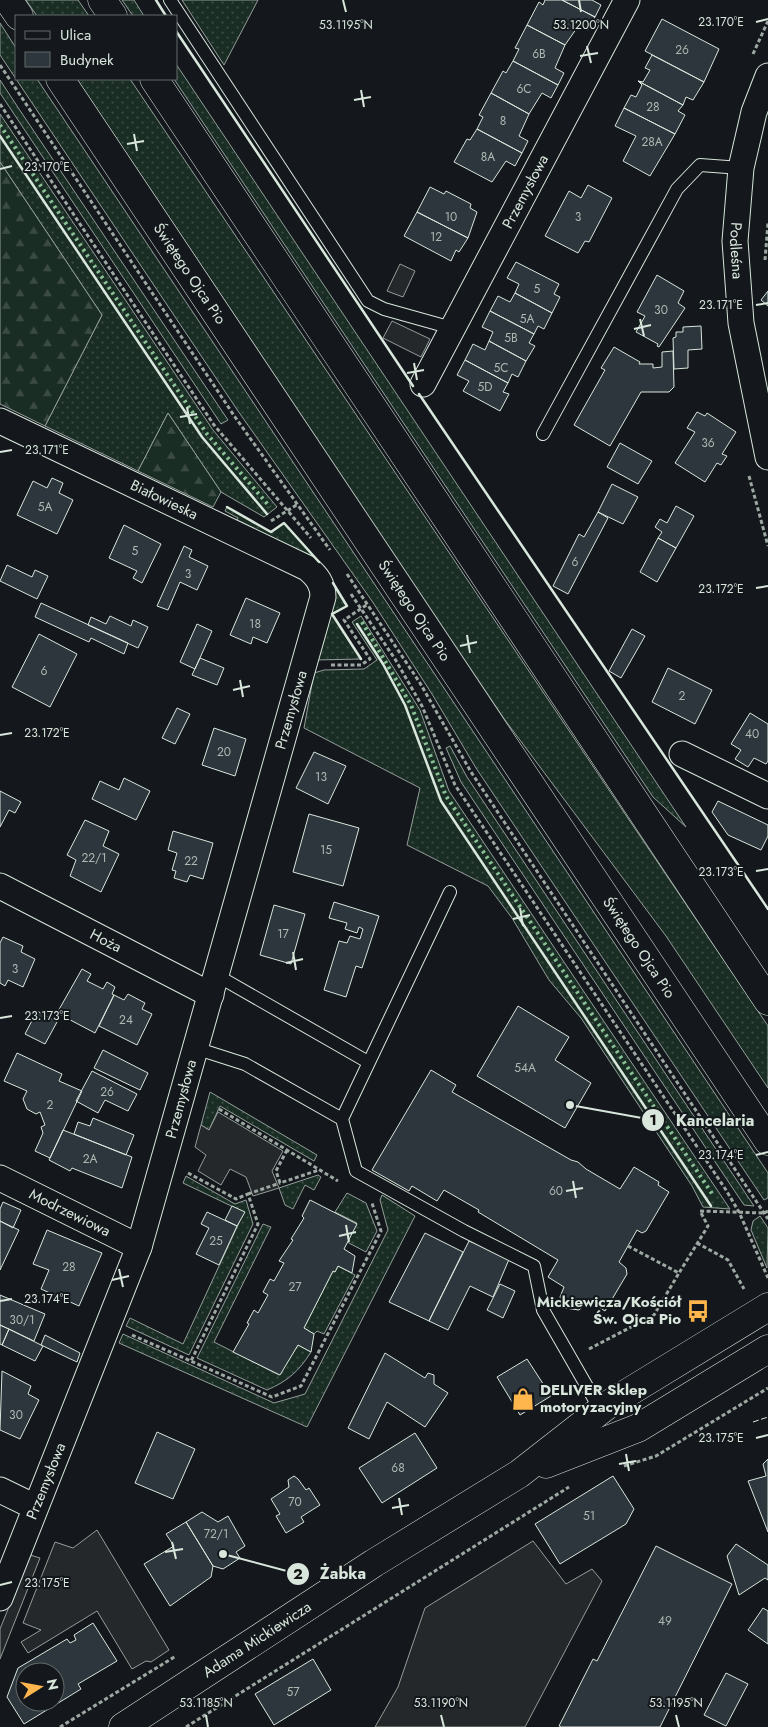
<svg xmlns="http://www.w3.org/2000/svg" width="768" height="1727" viewBox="0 0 768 1727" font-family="Jost,sans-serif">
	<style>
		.grass { fill: url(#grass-dots); stroke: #939e99 }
		.forest { fill: url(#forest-firs); stroke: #939e99 }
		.parking { fill: #24282b; stroke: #939e99 }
		.building { fill: #2c363c; stroke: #d8e6dc; fill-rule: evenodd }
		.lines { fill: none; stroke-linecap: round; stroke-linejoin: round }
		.lane-casing { stroke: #d8e6dc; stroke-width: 14 }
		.street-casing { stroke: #d8e6dc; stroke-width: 27 }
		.secondary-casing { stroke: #d8e6dc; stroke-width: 29 }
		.path { stroke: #9da8a2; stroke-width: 3; stroke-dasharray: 4 2.5; stroke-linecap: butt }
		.lane { stroke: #14181c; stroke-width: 12 }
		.street { stroke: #14181c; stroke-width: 25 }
		.secondary { stroke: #14181c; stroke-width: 28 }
		.hedge { stroke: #8ac095; stroke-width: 4; stroke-dasharray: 2.5 4; stroke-linecap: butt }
		.fence { stroke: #d8e6dc; stroke-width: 1; stroke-dasharray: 6 2.5; stroke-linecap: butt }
		.wall { stroke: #d8e6dc; stroke-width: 2.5 }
		.ticks { fill: none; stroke: #d8e6dc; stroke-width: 2 }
		.labels { text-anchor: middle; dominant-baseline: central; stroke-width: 4; stroke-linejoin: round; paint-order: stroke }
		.number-label { font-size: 12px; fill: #adbab4 }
		.street-label { font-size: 15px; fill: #d8e6dc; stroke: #14181c }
		.poi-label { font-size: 15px; font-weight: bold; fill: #d8e6dc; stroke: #14181c; text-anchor: end }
		.ticks-label { font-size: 12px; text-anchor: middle; fill: #d8e6dc; stroke: #14181c; stroke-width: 4; stroke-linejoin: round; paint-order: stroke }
		.leader { fill: none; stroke: #d8e6dc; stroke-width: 2 }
		.callout-dot { fill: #d8e6dc; stroke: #14181c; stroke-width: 2 }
		.mark-label { font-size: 15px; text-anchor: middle; font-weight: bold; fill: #111 }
		.callout-label { font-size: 16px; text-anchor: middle; font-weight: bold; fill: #d8e6dc; stroke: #14181c; stroke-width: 4; stroke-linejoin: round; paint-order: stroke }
	</style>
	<defs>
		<pattern id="grass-dots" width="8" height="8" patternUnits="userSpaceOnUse" patternTransform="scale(1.25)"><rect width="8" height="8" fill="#1a2d24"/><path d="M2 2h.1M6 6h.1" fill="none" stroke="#3b4b43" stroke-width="1.8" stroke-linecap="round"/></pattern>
		<pattern id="forest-firs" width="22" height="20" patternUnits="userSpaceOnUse" patternTransform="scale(1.25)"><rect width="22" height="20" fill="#1a2d24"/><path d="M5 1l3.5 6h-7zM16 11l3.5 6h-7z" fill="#3b4b43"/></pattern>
	</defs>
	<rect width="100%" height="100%" fill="#14181c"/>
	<path class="grass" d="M26,0H78L89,16H37Z
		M122,0H134L144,16H133Z
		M182,0H258L224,65Z
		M0,23L16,48V79H37L768,1173V1198L764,1200L476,768L432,694L372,601L238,411L0,55Z
		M176,64L686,827L653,797L174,79H176Z
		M77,79H130L768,1026V1088L666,936L505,720Z
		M0,80L19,109L228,420L221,424L0,93Z
		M0,114L213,430L277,507L264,517L221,492L168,413L138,471L45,426L102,315L0,162Z
		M227,507L270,532L284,523L320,564L347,606L332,615L361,659L315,660L333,594L236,523L238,518L225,511Z
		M361,616L420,710L449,791L730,1209L703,1207L692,1186L581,1018L549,980L512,918L488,886L407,845L420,788L304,728L314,673L324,670L364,669L377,660L352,622Z
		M450,746L467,777L754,1206L744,1205L461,782L446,748Z
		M210,1092L317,1155L314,1161L220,1106L209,1130L201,1125Z
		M318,1175L321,1177L314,1190L305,1185L293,1209L285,1205L279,1188Z
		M186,1176L235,1204L246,1200L253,1224L189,1355L126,1326L130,1318L183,1344L244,1212L183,1183Z
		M347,1193L366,1203L377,1231L366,1252L347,1242L357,1223L335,1212Z
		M382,1195L415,1216L307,1427L119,1343L123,1334L274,1403L305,1394L388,1230L380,1200Z
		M760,1216L768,1228L767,1268L751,1230L753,1221Z
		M263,1224L271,1227L214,1342L279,1375L298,1345L311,1352C299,1371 288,1381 267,1390L197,1358Z
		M338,1266L355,1275L324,1334L317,1331L314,1334L304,1328L333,1271L335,1272Z"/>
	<path class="forest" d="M0,162L102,315L45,426L0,404Z
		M168,413L221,492L213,507L138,471Z"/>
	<path class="parking" d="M400,264L415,271L403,297L387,291Z
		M392,321L430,339L421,357L383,338Z
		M218,1112L283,1151L272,1171L279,1188L253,1196L246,1177L230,1169L221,1185L198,1171L206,1155L195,1147L201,1125L209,1130Z
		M97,1530L169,1650L151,1662L146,1661L132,1669L97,1611L28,1653L21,1642L41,1630L23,1623L55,1542L73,1548Z
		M533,1541L566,1584L592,1569L602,1581L525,1727H375L398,1687L425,1608Z
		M30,1555L40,1558L0,1659V1629Z"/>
	<path class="building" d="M545,0H562L595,17L588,30L579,25L565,45L527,25L539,2L543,5Z
		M562,0H592L601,5L595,17Z
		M662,19L719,49L704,82L645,51Z
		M527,25L565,45L555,68L564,73L558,85L513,61L519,49L515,48Z
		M652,55L704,82L693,100L686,97L683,105L638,81L643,82L650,70L645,68Z
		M513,61L558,85L551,98L542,93L529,114L491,93L503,71L506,73Z
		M638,81L683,105L678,111L685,115L675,134L624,108L631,95L636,97L642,85Z
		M491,93L529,114L519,136L528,141L522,153L477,129L483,117L479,115Z
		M624,108L675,134L650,176L623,161L636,136L615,126Z
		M477,129L522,153L515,166L506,161L492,182L454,162L467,139L470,140Z
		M588,185L612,198L589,242L585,241L578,253L545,236L569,191L581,198Z
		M430,187L444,194L446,191L471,204L470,208L477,212L468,238L417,212Z
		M417,212L468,238L459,252L456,250L451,261L404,236Z
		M516,262L559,284L554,294L560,297L552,313L515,293L519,284L507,278Z
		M657,275L684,291L678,303L685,308L659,347L657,346L658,344L636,332L645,316L637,312Z
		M768,291V306L761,300Z
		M515,293L552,313L544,329L538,326L534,334L490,311L498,296L510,302Z
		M490,311L534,334L529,343L535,346L526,361L489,341L493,332L482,327Z
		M701,326L702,349L688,350V368L674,369L673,338L676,337V332H683V327Z
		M489,341L526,361L518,377L512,374L508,383L465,360L473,344L485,350Z
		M614,347L640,362L639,364H653V368L662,367V352L673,351L674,387L669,392H641L610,446L574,425L605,370L601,368Z
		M465,360L508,383L503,392L509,394L500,411L463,391L469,381L457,375Z
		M697,412L705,416L707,413L736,432L722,454L727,456L721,465L717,463L705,482L675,463L695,432L687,428Z
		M620,443L652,461L638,484L607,467Z
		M52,478L63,483L59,493L73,500L57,534L17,515L33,481L47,488Z
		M612,484L638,497L623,524L598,512Z
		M676,506L694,516L676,548L658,538L662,532L655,527L660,519L667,523Z
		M598,512L608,518L568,594L553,586L579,534L584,537Z
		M124,525L161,544L142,583L133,578L137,571L109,558Z
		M658,538L676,548L657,582L640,572Z
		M184,546L192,550L189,557L208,566L197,590L180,582L168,610L157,606Z
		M7,565L32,577L35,570L48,576L37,599L0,581Z
		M246,598L280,613L267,643L253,637L251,644L230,635Z
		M41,603L128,643L124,654L91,638L89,642L35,617Z
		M110,616L131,626L133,620L148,627L138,648L88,625L91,617L106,624Z
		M197,624L212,631L195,669L180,662Z
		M632,629L645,636L621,678L609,671Z
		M39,634L77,654L50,707L12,687Z
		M200,658L224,668L217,685L192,675Z
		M668,668L712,690L695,724L652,702Z
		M177,708L190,714L175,744L162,738Z
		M750,713L768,724V761L766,764L754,758L748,767L735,759L741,750L731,744Z
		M214,728L246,739L235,776L202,765Z
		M314,752L346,766L328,804L296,788Z
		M124,778L150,791L136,820L92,799L100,781L119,790Z
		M0,791L21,802L15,813L9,810L0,827Z
		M718,801L768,825V836L761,850L728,835L712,812Z
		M309,814L359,828L343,886L293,872Z
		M85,820L109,831L103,846L119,854L101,892L70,876L76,860L67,855Z
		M173,831L213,843L203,879L190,875L187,882L174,878L176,871L172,870L177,853L168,850Z
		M334,902L379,916L362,968L356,966L346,997L324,990L339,941L347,943L350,936L360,939L363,929L359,927L357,933L345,929L347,923L329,918Z
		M274,905L305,914L291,964L260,955Z
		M3,937L23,946L21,952L35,959L23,987L8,980L5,986L0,983V943Z
		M82,969L91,974L87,981L103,989L107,982L115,987L112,994L114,995L95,1033L57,1013Z
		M128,994L145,1003L142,1009L152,1014L137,1045L99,1026L114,995L124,1000Z
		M518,1006L569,1037L555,1060L591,1083L565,1128L477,1076Z
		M37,1011L57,1022L45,1044L25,1034Z
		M103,1050L148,1073L140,1090L94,1068Z
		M17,1053L62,1074L59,1081L82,1091L50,1158L35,1151L43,1133L41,1127L45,1125L40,1112L36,1114L27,1109L23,1099L27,1091L4,1081Z
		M431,1070L456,1085L452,1092L571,1160L578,1162L586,1169L620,1189L634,1167L659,1182L658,1185L669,1192L646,1231L642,1233L637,1230L619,1262L626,1268L627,1274L605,1311L589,1301L579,1310L565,1308L560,1297L564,1287L548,1277L558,1260L478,1212L479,1210L444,1190L437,1201L412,1186L409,1191L372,1170Z
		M92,1071L137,1094L128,1111L105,1100L98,1113L76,1101Z
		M93,1118L134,1135L126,1155L74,1134L78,1122L90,1126Z
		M63,1130L132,1157L122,1188L72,1168L70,1171L49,1160Z
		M310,1200L357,1224L344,1249L355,1256L352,1273L338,1266L335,1272L333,1271L304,1328L314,1334L311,1352L298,1345L280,1375L233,1352L249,1324L247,1323L254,1310L258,1313L268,1295L263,1292L270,1279L274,1281L284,1263L279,1261L293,1240L291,1239L304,1218L302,1216Z
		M3,1202L21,1210L13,1228L0,1221V1209Z
		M232,1206L245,1212L237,1226L225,1220Z
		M207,1212L237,1226L219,1265L196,1254L209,1228L201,1224Z
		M0,1221L19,1230L0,1270Z
		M47,1230L102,1253L79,1306L41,1289L49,1270L33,1264Z
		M425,1233L463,1252L429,1321L389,1302Z
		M469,1241L510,1257L493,1297L470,1286L448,1330L429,1321Z
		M500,1284L515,1291L503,1318L487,1310Z
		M0,1295L45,1314L34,1341L0,1325Z
		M0,1325L9,1329L2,1345L0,1344Z
		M9,1329L43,1346L35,1361L2,1345Z
		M45,1335L80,1353L77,1362L41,1345Z
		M385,1353L425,1378L428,1373L434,1375V1384L448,1393L425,1427L387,1402L369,1439L348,1428Z
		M527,1359L551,1396L520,1415L497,1377Z
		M2,1371L31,1386L28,1394L39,1400L20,1439L0,1430Z
		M157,1432L195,1449L173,1499L135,1483Z
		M415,1433L437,1468L382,1503L359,1468Z
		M768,1459V1532L748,1481L766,1476L763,1464Z
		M294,1476L298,1479L306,1490L309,1488L320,1505L301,1517L304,1522L286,1533L276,1516L280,1514L271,1499L289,1487L288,1480Z
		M613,1476L634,1509L626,1524L560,1564L535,1524Z
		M202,1512L218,1522L228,1516L245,1546L236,1552L240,1558L223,1569L213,1566L186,1522Z
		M186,1522L213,1566L211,1577L170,1606L144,1564L174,1546L166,1534Z
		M736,1544L768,1565V1580L765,1578L739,1595L727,1556Z
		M656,1546L732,1584L660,1727H561L559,1726L592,1661L593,1659L597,1661Z
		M763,1608L768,1611V1644L748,1630Z
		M93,1623L117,1661L78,1684L81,1689L24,1724L7,1697L18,1668L67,1639L70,1643L76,1640L74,1635ZM25,1672H55V1702H25Z
		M313,1659L331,1690L274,1725L255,1694Z
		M726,1673L748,1684L726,1726L704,1715Z"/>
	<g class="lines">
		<defs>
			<path id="lane" d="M170,0L368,301L384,309L452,328
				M543,434L677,189L700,165L741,168
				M216,975L368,1062
				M195,1048L245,1064L342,1119L450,892
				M342,1119L356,1171L464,1231L534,1266L543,1310L601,1411"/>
			<g id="street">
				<path id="s1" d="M768,76L754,112L741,168L735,241L741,323L768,457"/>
				<path id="s2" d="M423,384L627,0"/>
				<path id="s3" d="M0,421L307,568C317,576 323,584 323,597L139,1247L0,1598"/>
				<path d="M682,754L768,796"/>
				<path id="s4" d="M0,886L211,995"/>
				<path id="s5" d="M0,1178L139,1247"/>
				<path d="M0,1490L35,1507"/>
			</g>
			<g id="secondary">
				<path d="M8,0L19,16"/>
				<path d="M102,0L113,16"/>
				<path id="s6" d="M60,79L768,1141"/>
				<path d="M154,79L768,1001"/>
				<path d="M546,1464L638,1428L768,1349"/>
				<path id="s7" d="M123,1727L374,1563L519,1474L606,1406L768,1307"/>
			</g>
		</defs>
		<use href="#lane" class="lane-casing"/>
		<use href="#street" class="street-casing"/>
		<use href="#secondary" class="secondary-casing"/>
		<path class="path" d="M753,54L768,21
			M0,65L235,417L330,550
			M0,104L214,425L311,538
			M765,260L768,223
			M749,476L768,546
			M271,521L298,504
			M347,574L420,683L471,772L768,1219
			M351,594L395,659L422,706L455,785L726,1190L739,1212L768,1278
			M331,665H361L370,659L344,620L368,604
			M219,1109L338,1181
			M287,1150L276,1171L280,1183L319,1170
			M188,1173L236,1199L248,1194L258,1224L191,1361
			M248,1194L280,1183
			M697,1243L728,1260L744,1289
			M628,1246L679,1273L708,1226L700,1211L764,1213L768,1211
			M132,1335L272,1397L301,1386L381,1231L372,1203
			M589,1349L654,1315L679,1273
			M624,1466L656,1456L768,1388
			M60,1727L176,1656
			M186,1727L569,1487"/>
		<use href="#lane" class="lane"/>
		<use href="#street" class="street"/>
		<use href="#secondary" class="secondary"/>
		<path class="hedge" d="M0,125L207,434L270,507
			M362,622L411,705L446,796L713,1195"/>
		<path class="fence" d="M753,1422L768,1417"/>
		<path class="wall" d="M156,0L166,16
			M176,31L413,386
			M0,136L202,437L267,514
			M419,394L768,909
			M227,507L271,532L284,523L319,562
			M333,583L347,606L332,614L361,659
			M357,624L383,664L405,705L441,801L711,1206"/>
	</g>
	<path class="ticks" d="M343,0L346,12M579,0L581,12M756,22L768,19M587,46L591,63M580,56L598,53M361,90L364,107M354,100L371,97M134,134L137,151M127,144L144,141M0,169L12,166M756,305L768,303M640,319L644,336M634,329L651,325M414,363L417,380M407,373L424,370M187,407L190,424M180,417L197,414M0,452L12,450M756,588L768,586M467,635L470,653M460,646L477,642M240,680L243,697M233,690L250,686M0,735L12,733M756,871L768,869M520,908L523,926M513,919L530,915M293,952L296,970M286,963L303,959M0,1018L12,1016M756,1155L768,1152M573,1181L576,1198M566,1191L583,1188M346,1225L349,1242M339,1236L356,1232M119,1269L123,1287M112,1280L129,1276M0,1301L12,1299M756,1438L768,1435M626,1454L629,1471M619,1464L636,1461M399,1498L402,1515M392,1508L409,1505M172,1542L176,1559M165,1552L183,1549M0,1585L12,1582M206,1715L208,1727M441,1715L444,1727M676,1715L679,1727"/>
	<defs>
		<symbol id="bus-bare" viewBox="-9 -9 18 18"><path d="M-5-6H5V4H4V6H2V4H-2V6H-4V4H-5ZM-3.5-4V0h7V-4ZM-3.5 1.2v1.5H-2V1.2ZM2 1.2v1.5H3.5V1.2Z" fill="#ffb74d" stroke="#14181c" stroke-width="2.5" paint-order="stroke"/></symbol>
		<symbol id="shop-bare" viewBox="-9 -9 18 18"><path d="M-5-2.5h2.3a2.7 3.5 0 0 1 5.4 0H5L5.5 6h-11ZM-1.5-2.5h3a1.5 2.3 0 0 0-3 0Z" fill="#ffb74d" stroke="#14181c" stroke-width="2.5" paint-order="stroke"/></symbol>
	</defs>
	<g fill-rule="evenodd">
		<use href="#bus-bare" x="682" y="1295" width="32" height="32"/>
		<use href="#shop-bare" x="507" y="1383" width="32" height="32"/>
	</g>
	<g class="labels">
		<g class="number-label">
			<text x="682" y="50">26</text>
			<text x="539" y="54">6B</text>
			<text x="524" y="89">6C</text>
			<text x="653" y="107">28</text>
			<text x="503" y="121">8</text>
			<text x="652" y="142">28A</text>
			<text x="488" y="157">8A</text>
			<text x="451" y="217">10</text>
			<text x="578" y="217">3</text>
			<text x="436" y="237">12</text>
			<text x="537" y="289">5</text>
			<text x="661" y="310">30</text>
			<text x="527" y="319">5A</text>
			<text x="511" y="338">5B</text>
			<text x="501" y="368">5C</text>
			<text x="485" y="387">5D</text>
			<text x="708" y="443">36</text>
			<text x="45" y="507">5A</text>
			<text x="135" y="551">5</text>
			<text x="575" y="562">6</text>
			<text x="188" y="574">3</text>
			<text x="255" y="624">18</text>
			<text x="44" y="671">6</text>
			<text x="682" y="696">2</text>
			<text x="752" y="734">40</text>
			<text x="224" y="752">20</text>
			<text x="321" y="777">13</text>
			<text x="326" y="850">15</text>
			<text x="94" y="858">22/1</text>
			<text x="191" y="861">22</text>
			<text x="283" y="934">17</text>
			<text x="15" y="969">3</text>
			<text x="126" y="1020">24</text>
			<text x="525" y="1068">54A</text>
			<text x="107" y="1092">26</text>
			<text x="50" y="1105">2</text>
			<text x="90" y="1159">2A</text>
			<text x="556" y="1191">60</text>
			<text x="216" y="1241">25</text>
			<text x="69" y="1267">28</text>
			<text x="295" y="1287">27</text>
			<text x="22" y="1320">30/1</text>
			<text x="16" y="1415">30</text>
			<text x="398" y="1468">68</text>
			<text x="295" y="1502">70</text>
			<text x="589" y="1516">51</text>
			<text x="216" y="1534">72/1</text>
			<text x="665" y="1621">49</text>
			<text x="293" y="1692">57</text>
		</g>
		<g class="street-label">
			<text stroke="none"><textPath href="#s2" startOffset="218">Przemysłowa</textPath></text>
			<text stroke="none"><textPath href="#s1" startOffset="179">Podleśna</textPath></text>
			<text stroke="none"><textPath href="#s6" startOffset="234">Świętego Ojca Pio</textPath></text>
			<text stroke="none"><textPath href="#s3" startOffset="182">Białowieska</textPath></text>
			<text stroke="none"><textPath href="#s6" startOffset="639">Świętego Ojca Pio</textPath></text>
			<text transform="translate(291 710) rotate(-74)">Przemysłowa</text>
			<text stroke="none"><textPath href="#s4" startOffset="119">Hoża</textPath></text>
			<text stroke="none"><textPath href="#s6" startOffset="1044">Świętego Ojca Pio</textPath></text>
			<text transform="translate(181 1099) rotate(-75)">Przemysłowa</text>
			<text stroke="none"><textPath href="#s5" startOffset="78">Modrzewiowa</textPath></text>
			<text transform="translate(46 1481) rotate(-68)">Przemysłowa</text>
			<text stroke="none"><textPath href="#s7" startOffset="160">Adama Mickiewicza</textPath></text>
		</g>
		<g class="poi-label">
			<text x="681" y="1302">Mickiewicza/Kościół<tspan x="681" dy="17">Św. Ojca Pio</tspan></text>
			<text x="540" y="1390" text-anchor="start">DELIVER Sklep<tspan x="540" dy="17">motoryzacyjny</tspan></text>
		</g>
	</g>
	<g class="ticks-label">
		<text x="721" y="26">23.170°E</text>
		<text x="346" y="29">53.1195°N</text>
		<text x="581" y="29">53.1200°N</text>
		<text x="47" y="171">23.170°E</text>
		<text x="721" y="309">23.171°E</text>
		<text x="47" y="454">23.171°E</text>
		<text x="721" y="593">23.172°E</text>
		<text x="47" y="737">23.172°E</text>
		<text x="721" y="876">23.173°E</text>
		<text x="47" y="1020">23.173°E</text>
		<text x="721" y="1159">23.174°E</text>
		<text x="47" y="1303">23.174°E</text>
		<text x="721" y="1442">23.175°E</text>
		<text x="47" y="1587">23.175°E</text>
		<text x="206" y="1707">53.1185°N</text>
		<text x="441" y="1707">53.1190°N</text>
		<text x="676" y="1707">53.1195°N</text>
	</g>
	<path class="leader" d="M570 1105L653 1120M223 1554L298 1574"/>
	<g class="callout-dot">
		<circle cx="570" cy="1105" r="5"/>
		<circle cx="223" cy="1554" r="5"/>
		<circle cx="653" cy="1120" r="12"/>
		<circle cx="298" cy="1574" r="12"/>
	</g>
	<g class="mark-label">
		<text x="653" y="1125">1</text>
		<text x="298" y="1579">2</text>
	</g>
	<g class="callout-label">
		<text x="715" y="1126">Kancelaria</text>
		<text x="343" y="1579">Żabka</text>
	</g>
	<rect x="15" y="15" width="162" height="65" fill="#14181c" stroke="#626a69"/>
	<rect x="25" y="31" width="25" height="8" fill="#14181c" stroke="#626a69"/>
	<text x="60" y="40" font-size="15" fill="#d8e6dc">Ulica</text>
	<rect x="25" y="52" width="25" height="15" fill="#2c363c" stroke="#626a69"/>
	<text x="60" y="65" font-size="15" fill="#d8e6dc">Budynek</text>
	<g transform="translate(40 1687) rotate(79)"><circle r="24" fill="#14181c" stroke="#626a69"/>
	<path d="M0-4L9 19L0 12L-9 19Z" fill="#ffb74d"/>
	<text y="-8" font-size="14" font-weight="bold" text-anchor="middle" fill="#d8e6dc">N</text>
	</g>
</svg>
